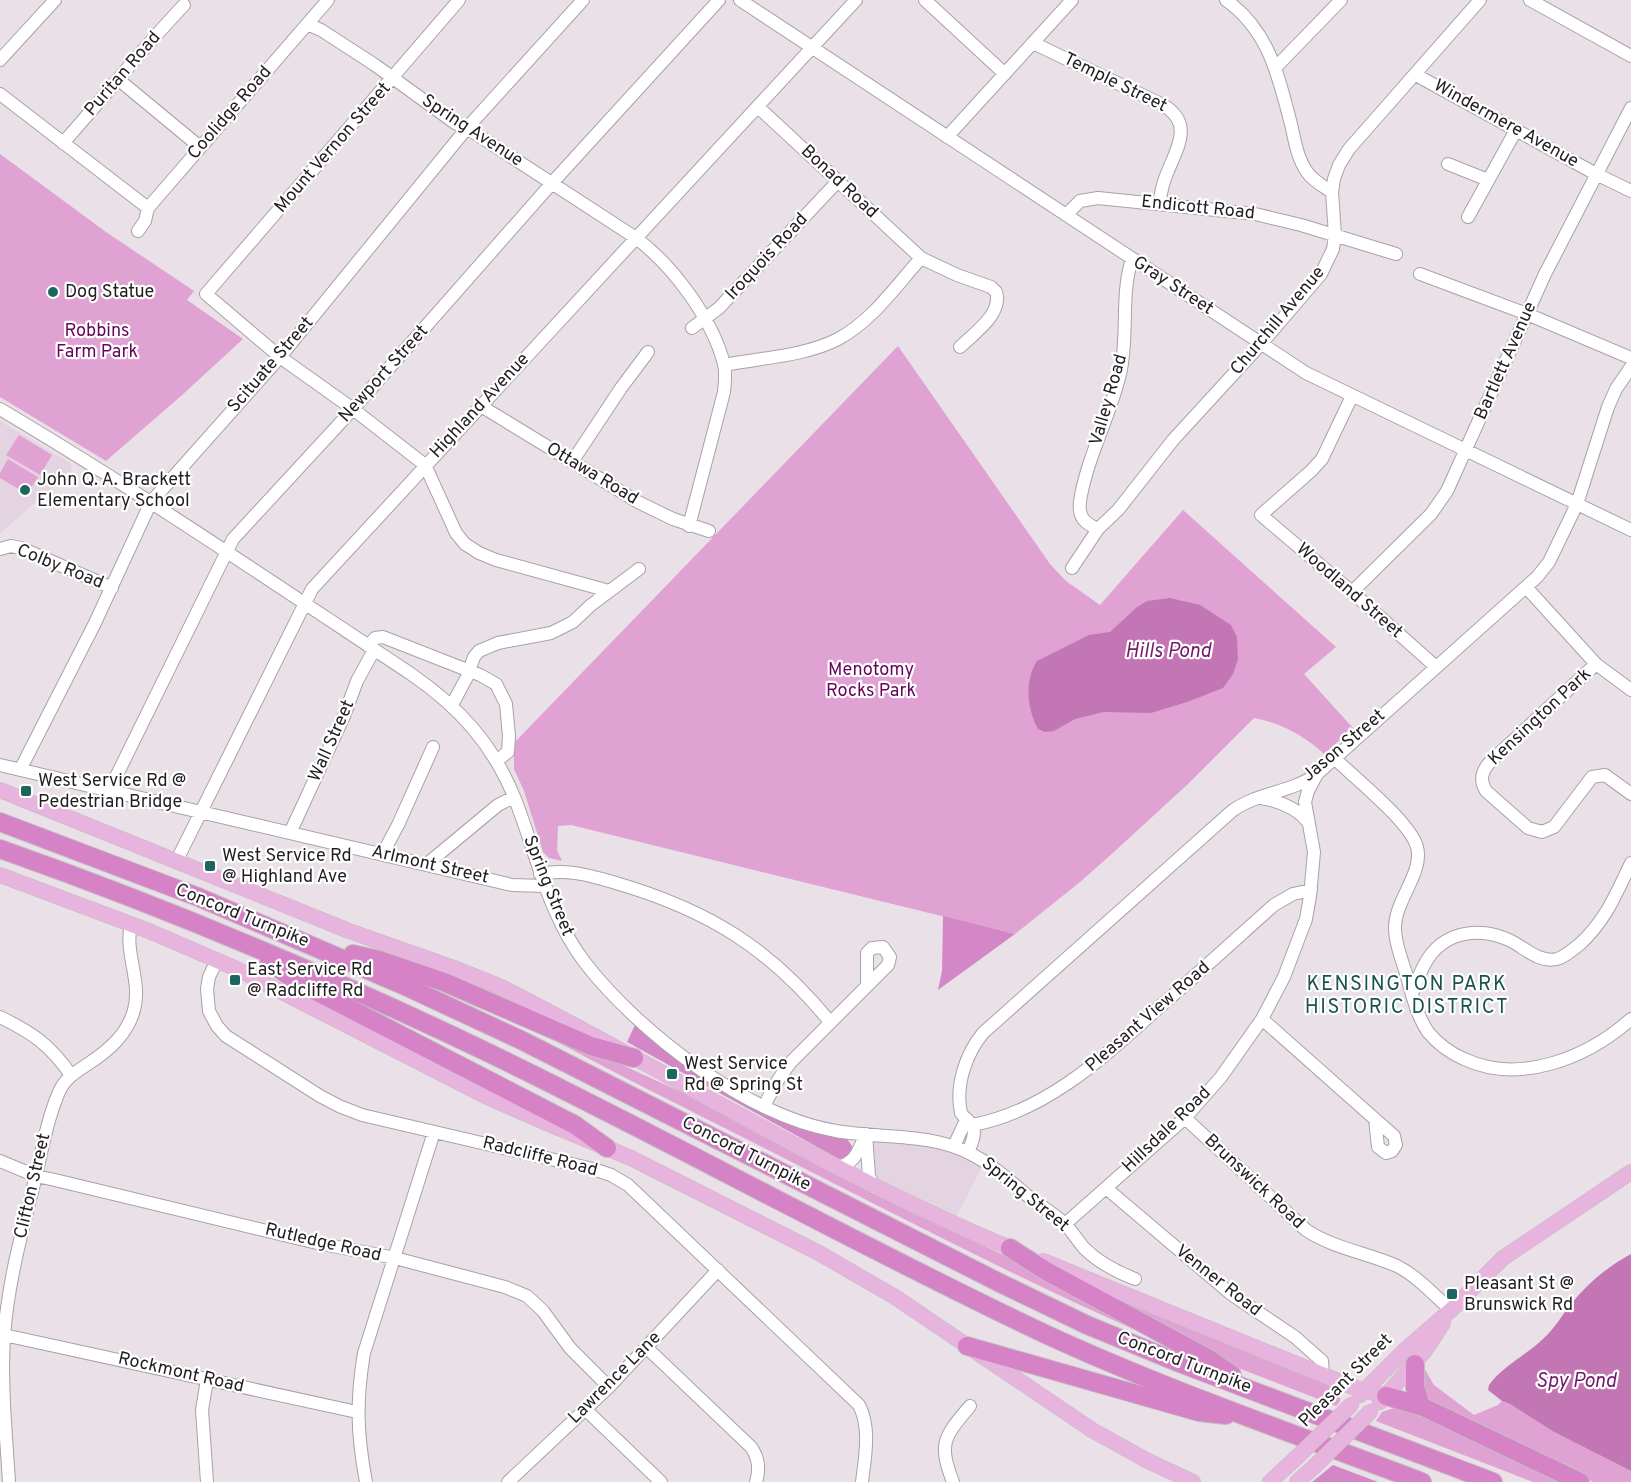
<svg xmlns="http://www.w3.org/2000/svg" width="1631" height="1482" viewBox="0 0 1631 1482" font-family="Overpass,sans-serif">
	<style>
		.built { fill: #e4d4e1 }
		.green { fill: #e0a1d3 }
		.forest { fill: #d487c6 }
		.water { fill: #c277b4 }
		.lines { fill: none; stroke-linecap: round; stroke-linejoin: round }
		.minor-casing { stroke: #aaa1a7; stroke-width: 14 }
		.major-casing { stroke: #c1c0c1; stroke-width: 16 }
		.highway-casing { stroke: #c1c0c1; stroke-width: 20 }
		.minor { stroke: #fff; stroke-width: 12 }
		.major { stroke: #e6b4dd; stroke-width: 15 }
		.highway { stroke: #d582c6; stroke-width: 18 }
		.major-bridge-casing { stroke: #c1c0c1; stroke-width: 16; stroke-linecap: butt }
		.major-bridge { stroke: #e6b4dd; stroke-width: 15 }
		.poi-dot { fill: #1c665e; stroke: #fff; stroke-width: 2 }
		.labels { text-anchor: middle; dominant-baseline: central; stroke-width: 4.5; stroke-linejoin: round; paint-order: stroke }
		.street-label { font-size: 18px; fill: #211e20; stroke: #fff }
		.poi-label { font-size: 18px; fill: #211e20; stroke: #fff; text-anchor: start }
		.park-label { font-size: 18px; fill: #66045b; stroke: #fff }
		.water-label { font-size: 20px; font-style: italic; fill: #751a69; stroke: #fff }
		.neighbourhood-label { font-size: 20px; letter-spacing: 1.5px; fill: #19534c; stroke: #fff }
	</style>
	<rect width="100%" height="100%" fill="#eae0e7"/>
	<path class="built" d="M0,421L70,463L72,468L71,472L0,533Z
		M875,1139L915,1143L945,1149L983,1165L955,1219L874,1179L872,1160Z"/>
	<path class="green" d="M0,154L106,232L194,291L187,300L243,339L181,396L106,461L0,397Z
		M898,346L1050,564L1066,581L1100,605L1183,510L1336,647L1304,674L1353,728L1324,754C1304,735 1280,723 1254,718L1188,784L1115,851L1080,882L1015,934L571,825L558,826L557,850L562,861L549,858L543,852L524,791L514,769V743Z
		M19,435L52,455L40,475L6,455Z
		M8,459L38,477L27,494L0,478V473Z
		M493,1006L690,1096L909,1211L1038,1271L1134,1327L1133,1329C1011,1275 893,1213 774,1153C680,1105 584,1059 493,1006Z
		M1102,1291L1339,1387L1340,1401L1336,1406L1228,1364Z
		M1424,1368L1434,1385L1474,1415L1498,1405L1502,1401L1510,1404L1554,1432L1631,1471V1482H1593L1423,1397L1422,1373Z
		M1403,1405L1571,1482H1533L1376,1421L1382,1412Z"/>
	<path class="forest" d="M943,916L1015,934L938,990L942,971Z
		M636,1023L711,1081L847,1139L852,1146C851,1155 849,1159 839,1159L627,1042Z
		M1333,1465L1378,1482H1312Z"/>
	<path class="water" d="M1170,598L1200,605L1231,625L1237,637L1238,659L1233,674L1223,688L1187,702L1151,713L1104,712L1075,719L1054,731L1045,732L1038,729C1027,708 1024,681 1037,661L1089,635L1110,632L1137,607L1147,601Z
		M1631,1254V1471L1554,1432L1510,1404L1502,1401L1488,1390L1489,1385C1504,1365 1527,1355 1545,1337C1555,1328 1562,1315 1571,1304C1588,1283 1607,1267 1631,1254Z"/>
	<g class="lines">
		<defs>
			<path id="minor" d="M459,0L206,294L280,357L353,409L425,465L456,533L465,544L479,553L496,560L609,591
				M740,0L1306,373L1631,530
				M925,0L1005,74
				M1226,0C1270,31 1279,79 1292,128C1295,143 1298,159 1307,172C1313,181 1323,186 1332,192
				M1530,0L1631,56
				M307,24L321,30L375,65L455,123L467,128L636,238C673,266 712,318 724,364C726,373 725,383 724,392L689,526
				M1033,43L1163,105C1195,124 1176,149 1166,176C1162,185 1161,194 1159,204
				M0,60L55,0
				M1276,67L1341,0
				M1416,75L1596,174L1631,191
				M119,80L200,147
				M0,94L148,208
				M758,107L921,258L957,275L991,287L996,292C1003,314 974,333 960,347
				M947,137L1072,0
				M63,143C104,97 142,49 184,5
				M1448,164L1488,180
				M1066,215L1080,201L1098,198L1255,214L1301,225L1396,254
				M1468,217L1516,130
				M138,231L145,221L148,208L328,0
				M1420,274L1527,314L1631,358
				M692,328L719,308L838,181
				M724,365C760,358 806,356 838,339C872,321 896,286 921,258
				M1352,396L1322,459L1311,471L1261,515L1352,592L1436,667
				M481,406L638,502L673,519L709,531
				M0,409C140,492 275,584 411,674C459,707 493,744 515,799C537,855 548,915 586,964C640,1033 748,1116 836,1131C882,1139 931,1132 973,1155C994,1166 1011,1182 1029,1197C1041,1206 1054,1214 1065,1224C1072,1231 1077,1240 1084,1248C1098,1262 1117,1272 1135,1279
				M572,462L621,388L648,352
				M1098,529C1084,523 1078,517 1080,501C1087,457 1110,417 1120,374C1129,336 1120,296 1132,259
				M0,549L11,546L21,548L112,588
				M1072,568L1098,529L1118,510L1173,440L1261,344L1321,274L1333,249L1335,235L1332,192L1334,179L1339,165L1349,149L1480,0
				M1526,587L1596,664L1631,690
				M1352,592L1431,514L1447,491L1545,274L1631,108
				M368,646L375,638L383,637L480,675L496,684L506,704L509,736L508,752L496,761
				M1596,664L1490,762C1482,771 1479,780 1486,791L1528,828L1542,832L1554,827L1592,777L1605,775L1631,794
				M452,705L467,677L474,657L479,651L498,643L551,633L573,622L591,605L639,569
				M1334,758C1354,777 1411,823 1417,847C1424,873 1394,901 1395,929C1395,945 1403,962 1407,977C1412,995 1417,1016 1428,1032C1438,1044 1450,1053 1464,1059C1520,1085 1587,1058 1631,1019
				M0,765L512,885L545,886
				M20,770L95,623L151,502L280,357L467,128L583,0
				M110,789L233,539L353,409L552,183L719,0
				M1261,798C1279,801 1296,807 1308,822
				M290,833L344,716L357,681L374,650
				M383,853L398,825L433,747
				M176,862L312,589L856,0
				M427,864L498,805L514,797
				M540,874C567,868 591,876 616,883C708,910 770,948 830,1022
				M217,960L209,977L207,989L209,1011L217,1026L226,1036L320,1096L339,1106L362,1115L593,1169L611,1175L628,1185L859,1405C871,1428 865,1457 862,1482
				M1412,994C1417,981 1421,968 1429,957C1448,930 1483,927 1511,941C1525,948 1539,963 1557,959C1565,957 1573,949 1580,944C1606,920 1616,894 1631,863
				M0,1017C33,1033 50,1045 71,1075
				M1262,1019L1394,1136L1396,1145L1392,1151L1386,1153L1378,1147L1375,1119
				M764,1106L778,1080L790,1063L888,965L890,957L883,947L872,948L867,953V986
				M1185,1118L1306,1230C1333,1248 1367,1253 1397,1266C1417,1276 1434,1295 1451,1310
				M972,1125C1049,1111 1108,1053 1164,1003C1201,971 1237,938 1274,905L1293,894L1311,890
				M866,1134L869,1176L875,1188
				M954,1146L966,1120
				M968,1152C971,1145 977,1133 972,1125C969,1120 964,1118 961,1113C955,1085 966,1054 983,1033L1232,811C1258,792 1291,793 1317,774L1537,577L1549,562L1577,504L1608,407L1616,389L1631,367
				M0,1161L36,1176L55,1180L317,1243L395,1258L505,1287L527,1296L543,1311L570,1348L609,1387
				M836,1167C853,1165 858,1153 864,1138
				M1106,1188L1231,1294L1295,1337L1322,1361L1323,1375
				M1065,1224L1185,1118L1221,1077L1262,1019L1284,977L1306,919L1310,896L1314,852L1305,802L1308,791L1316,776
				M4,1335L357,1412
				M646,1347L751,1447C759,1458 760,1469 756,1482
				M207,1380L202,1410L207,1482
				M585,1409L661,1482
				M9,1482C6,1433 1,1385 4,1336C8,1283 22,1231 35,1180C42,1150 47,1120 59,1092C65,1078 76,1072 88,1064C109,1050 127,1035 134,1010C142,981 124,953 131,924
				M366,1482C357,1434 356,1401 364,1353L434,1132
				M508,1482L609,1387L718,1270
				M953,1482C938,1443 944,1437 970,1406"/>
			<path id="major" d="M0,790L349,931L454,968L501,987C675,1075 840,1179 1020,1252
				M0,875L149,931L237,969L485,1096L544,1122L631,1158L819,1253L895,1297L1092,1430L1148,1461L1193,1482
				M1043,1261L1358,1389L1386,1396
				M1360,1395L1406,1349L1451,1310L1503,1258L1631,1172
				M1380,1402L1424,1352L1443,1323
				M1270,1482L1296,1458
				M1297,1482L1315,1466"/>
			<path id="highway" d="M0,822L198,897L405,986L523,1041L1000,1283L1087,1325L1177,1362L1493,1482
				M0,849C167,908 331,977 491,1054C676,1144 857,1245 1043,1333C1166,1390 1295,1434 1422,1482
				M353,954L379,960L444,982L591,1046L634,1058
				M269,962L298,982L575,1125L607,1148
				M1010,1248L1046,1271L1209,1359L1232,1375
				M967,1346L1199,1412L1226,1415
				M1415,1364V1387L1421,1406
				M1386,1396L1421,1406L1580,1482"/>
		</defs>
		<use href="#minor" class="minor-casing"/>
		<use href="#major" class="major-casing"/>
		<use href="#highway" class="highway-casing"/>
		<use href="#minor" class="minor"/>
		<use href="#major" class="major"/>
		<use href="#highway" class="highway"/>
		<defs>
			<path id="major-bridge" d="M1296,1458L1352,1404
				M1315,1466L1371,1411"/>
		</defs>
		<use href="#major-bridge" class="major-bridge-casing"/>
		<use href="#major-bridge" class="major-bridge"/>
	</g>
	<g class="poi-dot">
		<circle cx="53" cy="292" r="6"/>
		<circle cx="25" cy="490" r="6"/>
		<rect x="20" y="785" width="12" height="12" rx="3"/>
		<rect x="204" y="860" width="12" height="12" rx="3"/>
		<rect x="229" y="974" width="12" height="12" rx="3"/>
		<rect x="666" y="1068" width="12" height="12" rx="3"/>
		<rect x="1446" y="1288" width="12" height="12" rx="3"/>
	</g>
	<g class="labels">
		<g class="street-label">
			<text transform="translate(123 74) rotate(-49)">Puritan Road</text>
			<text transform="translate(1115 83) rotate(26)">Temple Street</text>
			<text transform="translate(230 113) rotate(-49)">Coolidge Road</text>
			<text transform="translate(1506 124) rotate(29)">Windermere Avenue</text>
			<text transform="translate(472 131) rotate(33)">Spring Avenue</text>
			<text transform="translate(333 148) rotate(-49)">Mount Vernon Street</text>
			<text transform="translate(839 182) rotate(43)">Bonad Road</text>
			<text transform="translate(1198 208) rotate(6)">Endicott Road</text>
			<text transform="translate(767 257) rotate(-47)">Iroquois Road</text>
			<text transform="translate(1173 286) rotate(33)">Gray Street</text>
			<text transform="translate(1278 321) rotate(-50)">Churchill Avenue</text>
			<text transform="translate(1506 361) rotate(-66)">Bartlett Avenue</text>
			<text transform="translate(271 365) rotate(-49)">Scituate Street</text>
			<text transform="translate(384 374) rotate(-48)">Newport Street</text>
			<text transform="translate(1109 400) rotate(-74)">Valley Road</text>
			<text transform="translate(480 406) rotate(-47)">Highland Avenue</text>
			<text transform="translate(592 474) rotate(31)">Ottawa Road</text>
			<text transform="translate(60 567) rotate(22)">Colby Road</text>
			<text transform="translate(1349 591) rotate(41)">Woodland Street</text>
			<text transform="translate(1540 717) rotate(-43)">Kensington Park</text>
			<text transform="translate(332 741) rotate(-66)">Wall Street</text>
			<text transform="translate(1344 746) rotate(-40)">Jason Street</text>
			<text transform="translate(430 865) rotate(13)">Arlmont Street</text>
			<text transform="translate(548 886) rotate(68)">Spring Street</text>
			<text transform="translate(242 916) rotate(22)">Concord Turnpike</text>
			<text transform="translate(1148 1017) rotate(-41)">Pleasant View Road</text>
			<text transform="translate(1167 1130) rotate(-44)">Hillsdale Road</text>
			<text transform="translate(746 1154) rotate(27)">Concord Turnpike</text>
			<text transform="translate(540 1157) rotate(14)">Radcliffe Road</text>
			<text transform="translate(1254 1182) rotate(43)">Brunswick Road</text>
			<text transform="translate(33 1186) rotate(-77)">Clifton Street</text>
			<text transform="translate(1025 1195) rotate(39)">Spring Street</text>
			<text transform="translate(323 1243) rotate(13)">Rutledge Road</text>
			<text transform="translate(1218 1281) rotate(38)">Venner Road</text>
			<text transform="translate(1184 1363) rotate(21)">Concord Turnpike</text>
			<text transform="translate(181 1373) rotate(13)">Rockmont Road</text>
			<text transform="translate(615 1378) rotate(-45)">Lawrence Lane</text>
			<text transform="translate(1346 1381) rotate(-45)">Pleasant Street</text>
		</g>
		<g class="poi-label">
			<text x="65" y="292">Dog Statue</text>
			<text x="37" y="480">John Q. A. Brackett<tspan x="37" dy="21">Elementary School</tspan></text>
			<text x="38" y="781">West Service Rd @<tspan x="38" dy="21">Pedestrian Bridge</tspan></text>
			<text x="222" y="856">West Service Rd<tspan x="222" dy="21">@ Highland Ave</tspan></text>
			<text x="247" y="970">East Service Rd<tspan x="247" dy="21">@ Radcliffe Rd</tspan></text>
			<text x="684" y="1064">West Service<tspan x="684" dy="21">Rd @ Spring St</tspan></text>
			<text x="1464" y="1284">Pleasant St @<tspan x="1464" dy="21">Brunswick Rd</tspan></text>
		</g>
		<g class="park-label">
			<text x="97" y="331">Robbins<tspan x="97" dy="21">Farm Park</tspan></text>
			<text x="871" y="670">Menotomy<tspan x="871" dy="21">Rocks Park</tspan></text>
		</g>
		<g class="water-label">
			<text x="1168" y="652">Hills Pond</text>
			<text x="1576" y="1382">Spy Pond</text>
		</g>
		<g class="neighbourhood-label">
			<text x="1407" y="985">KENSINGTON PARK<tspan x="1407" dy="23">HISTORIC DISTRICT</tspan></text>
		</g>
	</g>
</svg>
